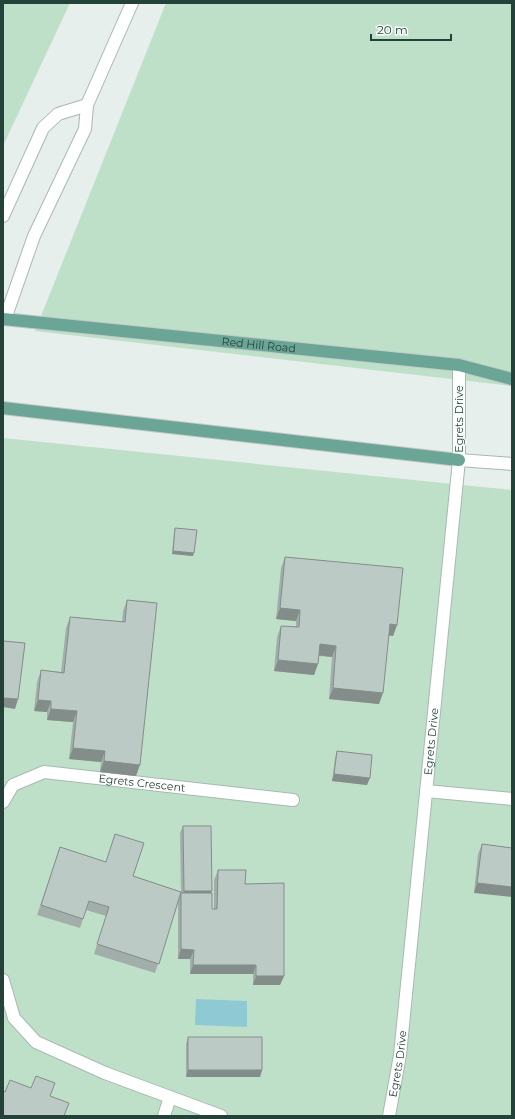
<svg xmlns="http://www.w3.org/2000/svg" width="515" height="1119" viewBox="0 0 515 1119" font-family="Montserrat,sans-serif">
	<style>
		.green { fill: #bfe0c8 }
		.water { fill: #8ec9d4 }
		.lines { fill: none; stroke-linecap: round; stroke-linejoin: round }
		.minor-casing { stroke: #a8b8b2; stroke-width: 14 }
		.major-casing { stroke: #c2cac8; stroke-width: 14 }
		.minor { stroke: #fff; stroke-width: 12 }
		.major { stroke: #6aa596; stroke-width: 12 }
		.wall { fill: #a1aea9 }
		.shaded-wall { fill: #838d89 }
		.building { fill: #bbcac4; stroke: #838d89 }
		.labels { text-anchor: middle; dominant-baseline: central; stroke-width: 3; stroke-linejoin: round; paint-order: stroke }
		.street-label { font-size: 11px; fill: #24423a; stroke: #f7fbf9 }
	</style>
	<rect width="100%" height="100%" fill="#e6efeb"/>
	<path class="green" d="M3,3H70L3,146Z
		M166,3H512V386L35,331Z
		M3,438L512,490V1116H3Z"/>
	<path class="water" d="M196,999L247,1001V1027L195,1025Z"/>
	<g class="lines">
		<defs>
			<g id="minor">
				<path d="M3,216L43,128L58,114L87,105"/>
				<path d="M5,319L34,236L85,129L87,105L132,3"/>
				<path d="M459,460L512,464"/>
				<path d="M426,791L512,799"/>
				<path id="s1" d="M3,802L13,785L44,772L293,800"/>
				<path d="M3,980L14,1018L36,1042L105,1073L221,1116"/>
				<path d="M164,1116L170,1097"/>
				<path id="s2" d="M389,1116L400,1055L459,460V365"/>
			</g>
			<g id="major">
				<path id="s3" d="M3,319L459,365L512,379"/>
				<path d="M3,408L459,460"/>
			</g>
		</defs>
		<use href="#minor" class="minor-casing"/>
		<use href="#major" class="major-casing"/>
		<use href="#minor" class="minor"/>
		<use href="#major" class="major"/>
	</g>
	<path class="wall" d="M175,528L193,556L172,554L174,532Z
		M285,557L397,625L393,636L389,635L379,704L329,699L332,657L319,656L314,675L274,671L277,637L281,626L296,627V621L276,619L281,568Z
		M127,600L136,776L100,772L101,762L69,759L73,722L47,720V712L34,711L37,682L41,670L61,672L66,628L70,617L122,622L123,611Z
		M337,751L367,785L332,781L335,758Z
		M183,826L211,893L212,909H214V880L218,870L245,884L284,976L280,985H253V974H190V959H178V903L155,973L94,954L106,916L86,910L80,928L37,915L60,847L106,862L115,834L133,876L181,892L180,833Z
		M482,844L512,848L474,893L478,854Z
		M188,1037L262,1070L260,1077H186V1044Z"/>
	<path class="shaded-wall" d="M173,551L194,553L193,556L172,554Z
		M280,608L300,610L296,621L276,619Z
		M390,624L397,625L393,636L386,635Z
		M320,644L336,646L332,657L316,655Z
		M278,660L318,664L314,675L274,671Z
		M333,688L383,693L379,704L329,699Z
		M3,698L18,699L15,709L3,707Z
		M38,700L51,701L47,712L34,711Z
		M51,709L77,711L73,722L47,720Z
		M73,748L105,751L101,762L69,759Z
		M104,761L140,765L136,776L100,772Z
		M334,774L370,778L367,785L332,781Z
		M477,883L512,887V897L474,893Z
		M184,891H212L209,898H181Z
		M181,949L194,950L190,959H178Z
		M193,965H256L253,974H190Z
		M256,976H284L280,985H253Z
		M188,1070H262L260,1077H186Z"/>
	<path class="building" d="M175,528L197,530L194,553L173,551Z
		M285,557L403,568L397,625L390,624L383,693L333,688L336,646L320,644L318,664L278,660L281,626L299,627L300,610L280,608Z
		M127,600L157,603L140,765L104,761L105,751L73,748L77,711L51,709V701L38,700L41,670L64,673L70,617L125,622Z
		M3,641L25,643L18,699L3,698Z
		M337,751L372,755L370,778L334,774Z
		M183,826H211L212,891H184Z
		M115,834L144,843L133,876L181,892L159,964L97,944L109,907L89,901L83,919L41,905L60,847L106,862Z
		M482,844L512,848V887L477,883Z
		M218,870H246L245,884L284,883V976H256V965H193L194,950L181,949V893H212V909H217Z
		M188,1037H262V1070H188Z
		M36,1076L55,1083L50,1096L69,1103L64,1116H3V1091L5,1092L10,1080L31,1088Z"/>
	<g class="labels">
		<g class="street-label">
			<text stroke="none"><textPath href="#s3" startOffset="257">Red Hill Road</textPath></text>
			<text transform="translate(459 419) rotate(-90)">Egrets Drive</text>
			<text stroke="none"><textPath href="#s2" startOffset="377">Egrets Drive</textPath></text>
			<text stroke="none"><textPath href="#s1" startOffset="152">Egrets Crescent</textPath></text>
			<text stroke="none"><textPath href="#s2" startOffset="53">Egrets Drive</textPath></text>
		</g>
	</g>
	<rect width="515" height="1119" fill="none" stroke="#24423a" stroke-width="8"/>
	<path d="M371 34v6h80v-6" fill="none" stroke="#24423a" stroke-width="2"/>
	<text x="377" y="34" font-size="12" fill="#24423a" stroke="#f7fbf9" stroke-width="3" paint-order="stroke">20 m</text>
</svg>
